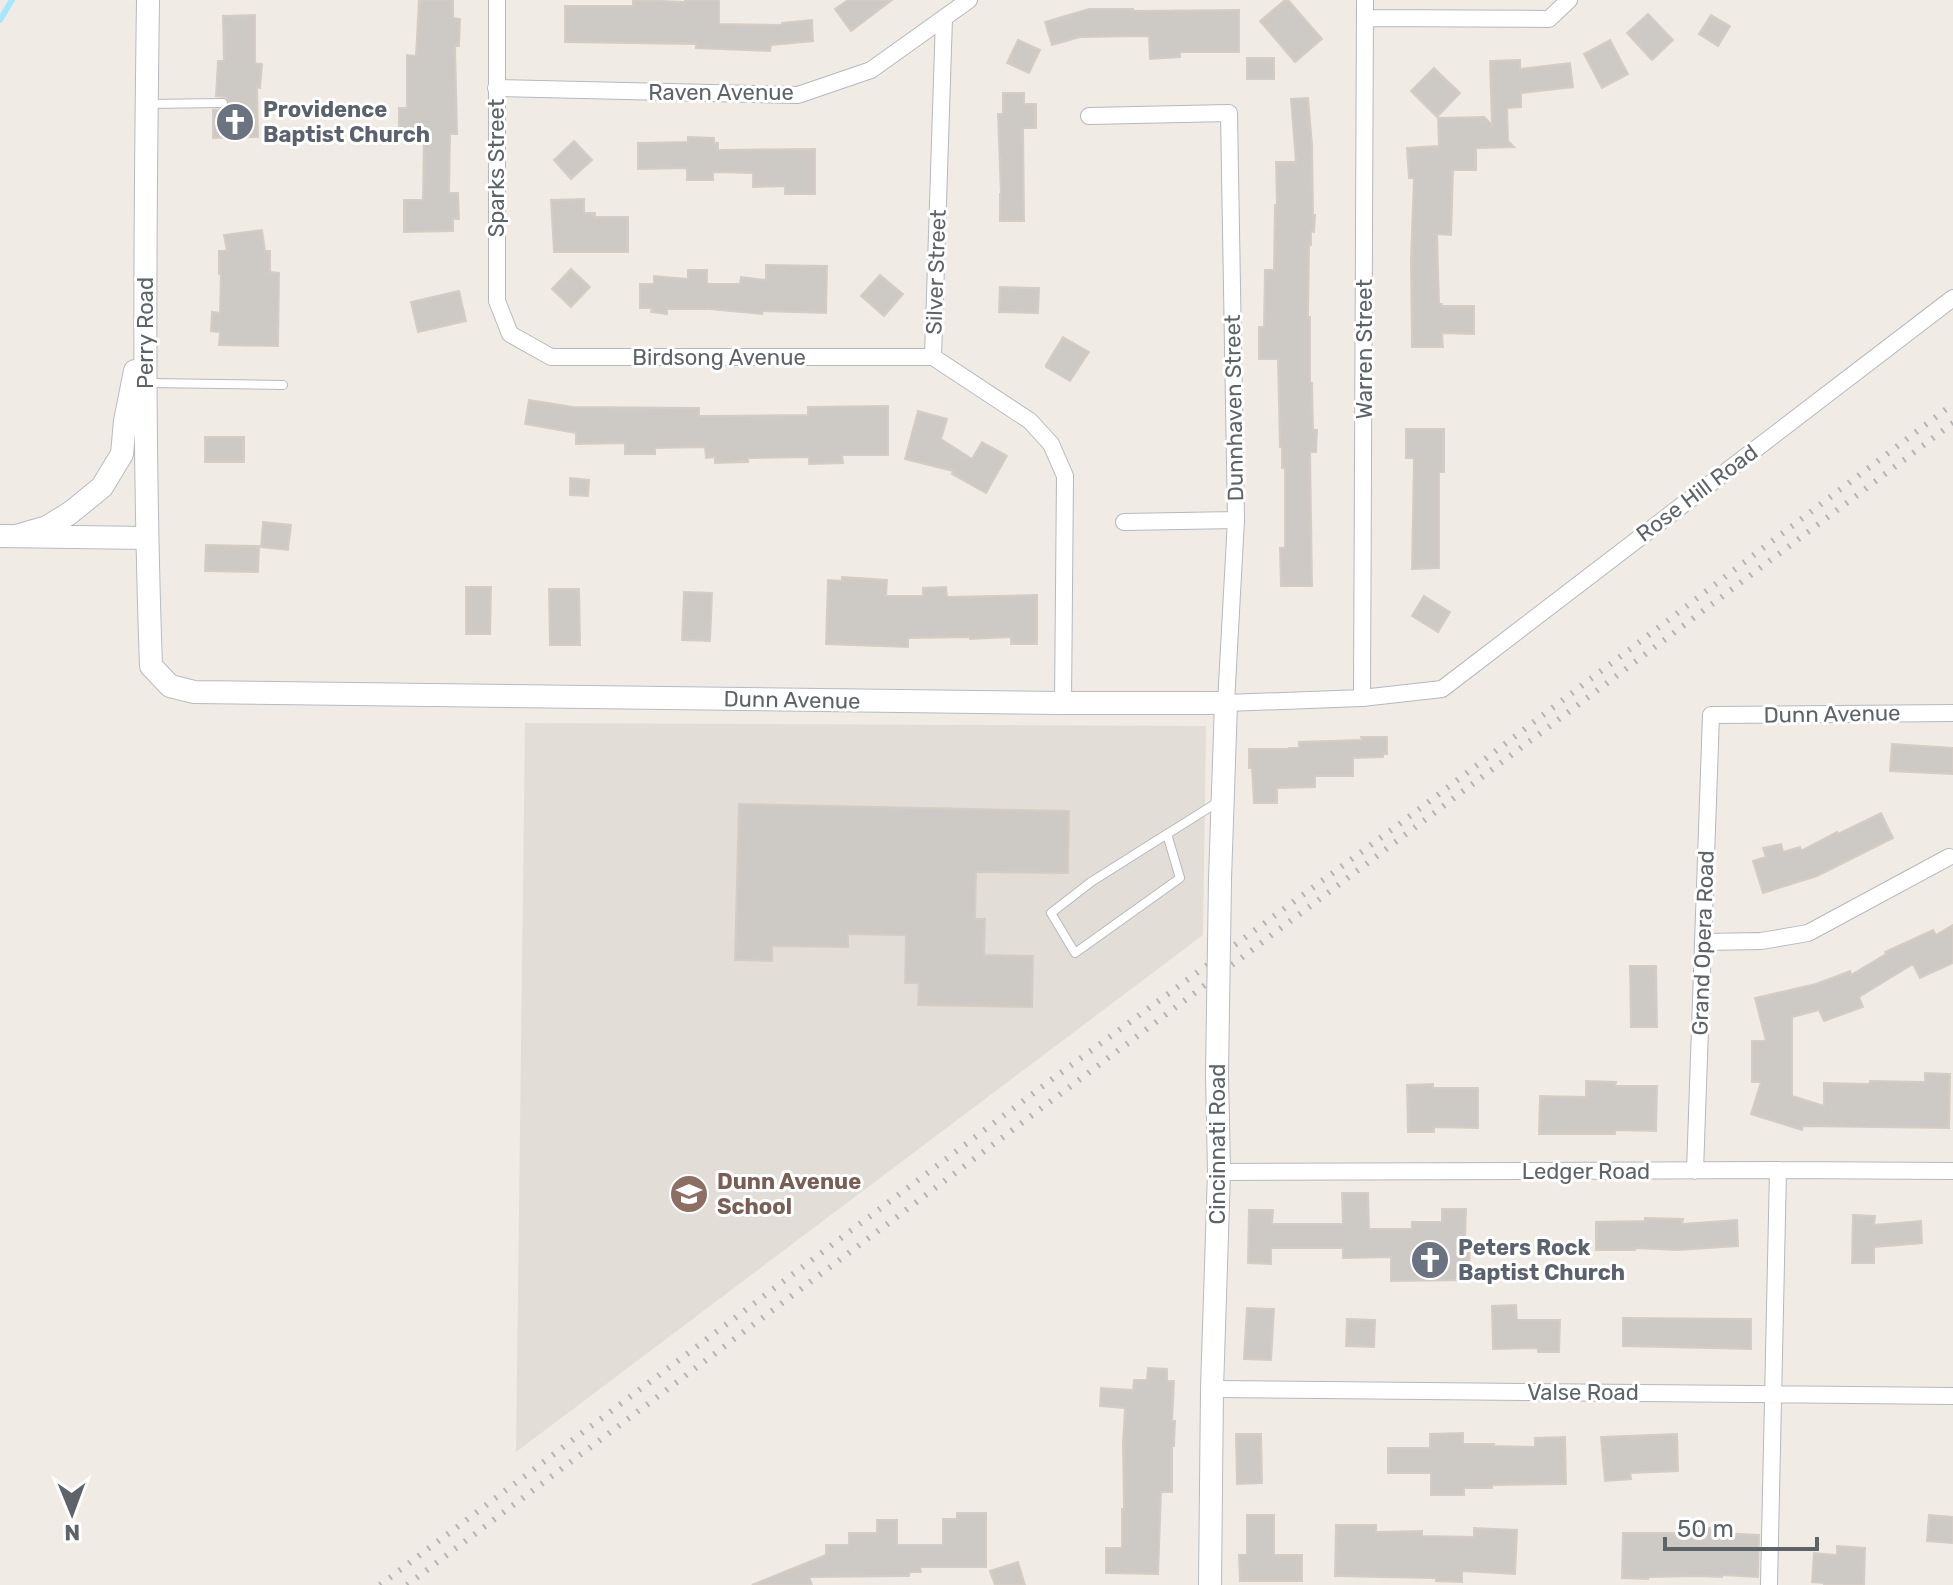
<svg xmlns="http://www.w3.org/2000/svg" width="1953" height="1585" viewBox="0 0 1953 1585" font-family="Rubik,sans-serif">
	<style>
		.education { fill: #e2ddd6 }
		.lines { fill: none; stroke-linecap: round; stroke-linejoin: round }
		.stream { stroke: #a6e6ff; stroke-width: 6 }
		.building { fill: #cdc9c4; stroke: #d5cdc3; stroke-width: 2 }
		.lane-casing { stroke: #b5b9bd; stroke-width: 10 }
		.street-casing { stroke: #b5b9bd; stroke-width: 18 }
		.secondary-casing { stroke: #b6bbc0; stroke-width: 24 }
		.lane { stroke: #fff; stroke-width: 8 }
		.street { stroke: #fff; stroke-width: 16 }
		.secondary { stroke: #fff; stroke-width: 22 }
		.rail { stroke: #b4b5b6; stroke-width: 6; stroke-dasharray: 2 10; stroke-linecap: butt }
		.secondary-bridge-casing { stroke: #b6bbc0; stroke-width: 24; stroke-linecap: butt }
		.secondary-bridge { stroke: #fff; stroke-width: 22 }
		.labels { text-anchor: middle; dominant-baseline: central; stroke-width: 6; stroke-linejoin: round; paint-order: stroke }
		.street-label { font-size: 22px; fill: #5d6367; stroke: #fff }
		.worship-label { font-size: 22px; font-weight: bold; fill: #5b616d; stroke: #fff; text-anchor: start }
		.education-label { font-size: 22px; font-weight: bold; fill: #785e54; stroke: #fff; text-anchor: start }
	</style>
	<rect width="100%" height="100%" fill="#f0ece5"/>
	<path class="education" d="M525,723L1206,726L1203,935L516,1452Z"/>
	<g class="lines">
		<path class="stream" d="M0,20L12,0"/>
	</g>
	<path class="building" d="M419,0H453V18L460,19L459,46H455L457,134H450L449,193H458L459,219H453V231L404,232V200H423L424,138H399V108H407V55L416,56Z
		M633,0L685,2V0H719V24L782,25V23L812,20L813,41L771,45L770,51L696,48V44L565,42V6H633Z
		M848,0H892L851,31L835,9Z
		M1285,0H1288L1322,39L1295,62L1260,21Z
		M1089,9H1133V11L1239,10V52H1180V57L1150,59L1149,36L1080,37L1052,45L1045,22Z
		M1648,14L1673,40L1652,60L1627,33Z
		M255,15V63L262,64L260,88L257,87L258,137L213,138V110L226,109L230,104L226,97L216,96L218,61H224L223,16Z
		M1711,15L1730,26L1718,46L1699,34Z
		M1018,40L1040,50L1029,73L1007,63Z
		M1610,40L1628,74L1602,88L1584,54Z
		M1247,58H1274V79H1247Z
		M1520,60V69L1570,63L1573,87L1521,93V107L1507,108L1508,141L1514,147L1476,148V170H1453L1451,235L1437,234L1439,304H1442V306H1474V334L1442,333L1443,347H1412L1411,259L1414,178H1409L1407,148L1439,146L1438,118L1484,117L1492,125L1490,61Z
		M1434,68L1460,93L1437,117L1411,91Z
		M1003,93H1024V104H1036V128H1023L1024,221H1000V194H1001L998,114H1003Z
		M1308,98L1312,145L1313,215H1315L1314,232L1311,231V245H1309L1308,317H1310V383H1312L1313,430H1317L1316,452H1310L1312,586H1281L1280,548H1285V468H1282V447H1280L1278,359H1259V327H1264L1265,270H1274L1275,205H1277L1276,162H1296L1291,99Z
		M688,137L714,138V143H718V150L815,149V194H785V186L753,187V173L713,172V180H687V168L638,169V143L688,142Z
		M574,141L592,160L571,179L554,160Z
		M584,199V213H595V217H628V252H554L551,200Z
		M262,230L265,251H270V272L279,273L278,346L219,345L220,332L211,331L212,312L220,313L221,274H219V251H227L224,235Z
		M766,265L827,266L826,313L762,311V314L709,309H667V314L651,312L652,308H640V284H654V276L688,279V270H707V284H740L741,277L766,280Z
		M571,269L590,287L571,307L552,289Z
		M880,275L903,294L884,316L861,296Z
		M1000,287L1039,288L1038,313L999,312Z
		M459,291L466,321L418,332L411,302Z
		M1063,337L1089,352L1070,381L1046,367V365Z
		M529,400L573,407L699,408V416L808,415V407L888,406V455H842L843,463L809,464V457L748,458V462L715,463V457L706,458L705,447L655,448V454H625V443L576,444V433L525,424Z
		M918,411L947,419L941,439L972,459L982,442L1007,456L986,493L952,474L953,471L905,459Z
		M1406,429H1444V472H1439V568L1412,569L1414,458H1406Z
		M205,437H244V462H205Z
		M570,478L589,480L588,496L570,495Z
		M263,522L291,525L288,550L261,547Z
		M206,545L259,546L258,572L205,571Z
		M842,577L887,580L886,596H923V588L946,587L947,597L1037,595V644H1011V637L970,639V637L908,638V647L826,644L828,580L842,581Z
		M466,587H491L490,634H466Z
		M549,589H579L580,645H550Z
		M684,592L712,593L710,641L682,640Z
		M1424,596L1450,612L1438,632L1412,616Z
		M1361,737H1387V754H1383V757L1353,758V776H1315V787L1277,788V803H1254L1252,768H1249V749H1289V748H1299V742L1362,740Z
		M1892,744L1953,748V774L1890,771Z
		M739,804L1069,811L1068,873L976,872L975,919H985L984,955L1033,956L1032,1007L918,1005L919,983H905L906,935L848,934V947L772,946V961L735,960Z
		M1881,813L1893,838L1817,876L1763,893L1753,861L1766,857L1763,848L1781,844L1783,852L1800,847L1801,851L1837,832L1838,834Z
		M1953,925V963L1920,978L1913,964L1859,997L1863,1007L1824,1021L1819,1010L1792,1017V1096L1824,1106V1083L1870,1084V1081L1925,1082V1073L1950,1074L1949,1128L1803,1126L1802,1130L1751,1114L1761,1082H1752V1041H1766L1755,998L1816,984L1850,971L1851,975L1886,954L1885,952L1933,930L1936,935Z
		M1630,966H1656L1657,1027H1631Z
		M1586,1081L1616,1082L1615,1086H1657L1656,1131L1615,1130V1134H1539L1540,1096L1586,1097Z
		M1433,1084V1088H1478V1128L1434,1127V1132H1408L1407,1085Z
		M1342,1193H1368L1369,1229H1412V1222H1442V1209H1466L1465,1239H1469L1470,1280L1391,1281V1257L1343,1258V1248H1271V1264L1248,1263L1249,1210H1273L1272,1224H1343Z
		M1853,1215L1875,1216L1874,1225L1921,1221L1922,1243L1874,1247V1263H1852Z
		M1645,1218L1683,1219L1682,1224L1737,1220L1738,1246L1678,1250L1635,1248V1250H1596V1222L1645,1221Z
		M1516,1305L1517,1320H1560L1559,1352H1538V1348L1493,1349L1492,1306Z
		M1247,1308L1274,1309L1271,1360L1244,1359Z
		M1623,1318L1751,1319V1349L1623,1346Z
		M1347,1319L1375,1320L1374,1347L1346,1346Z
		M1148,1368L1167,1369V1381H1174L1172,1421H1175L1174,1446H1172V1492H1161L1158,1574L1106,1573V1548H1122V1509H1124L1123,1443L1125,1408L1100,1406L1101,1388L1133,1390L1134,1380H1147Z
		M1463,1433V1444H1494L1493,1446L1535,1447V1438L1565,1437L1566,1484L1492,1485V1488H1464V1495H1431V1473H1388V1448H1430V1434Z
		M1236,1434H1261L1262,1483L1237,1484Z
		M1677,1434L1678,1471L1630,1473L1631,1479L1605,1481L1601,1437Z
		M957,1513H986V1567H920L921,1572H910L909,1576L809,1577L812,1585H752L826,1555V1545H849V1533H877V1520H897V1545H943V1519H957Z
		M1247,1515H1274V1555H1302V1581H1240L1239,1555H1247Z
		M1929,1515L1953,1517V1543L1927,1541Z
		M1336,1525H1376V1532L1422,1531V1536L1474,1537V1528L1517,1530L1515,1574L1462,1571V1582L1436,1581V1578L1335,1576Z
		M1699,1528H1722V1533L1759,1535L1758,1577L1722,1575V1577L1699,1576L1648,1577V1579L1622,1578L1623,1533H1699Z
		M1837,1546L1865,1548L1864,1585H1824V1583L1812,1582L1814,1553L1837,1555Z
		M1018,1562L1025,1585H995L990,1571Z"/>
	<g class="lines">
		<defs>
			<path id="lane" d="M147,104L223,103
				M148,383L283,385
				M1167,834L1180,878L1075,953L1051,913L1091,882L1167,834L1172,831L1218,802"/>
			<path id="street" d="M497,0V301L510,334L551,357H933
				M1366,18L1549,19L1569,0
				M496,88L798,95L871,70L969,0
				M1089,116L1229,113L1236,520L1226,703L1362,698L1442,689L1953,298
				M933,357L1030,421L1051,444L1065,476L1063,703
				M933,357L944,18
				M1124,522L1236,520
				M1362,698L1365,0
				M1703,942L1761,941L1808,933L1949,857
				M1695,1171L1711,715L1953,713
				M1219,1172L1778,1170L1953,1171
				M1212,1389L1953,1396
				M1769,1585L1778,1170"/>
			<path id="secondary" d="M148,0C145,222 143,444 151,666L170,686L194,692L1063,703H1226L1220,879
				M0,536L147,538
				M16,536L47,527L70,513L102,487L122,454L125,421L135,371
				M1210,1585L1212,1389L1219,1172L1217,1074"/>
		</defs>
		<use href="#lane" class="lane-casing"/>
		<use href="#street" class="street-casing"/>
		<use href="#secondary" class="secondary-casing"/>
		<use href="#lane" class="lane"/>
		<use href="#street" class="street"/>
		<use href="#secondary" class="secondary"/>
		<path class="rail" d="M380,1585L1051,1080L1398,825L1953,404
			M407,1585L1953,423"/>
		<defs>
			<path id="secondary-bridge" d="M1217,1074L1220,879"/>
		</defs>
		<use href="#secondary-bridge" class="secondary-bridge-casing"/>
		<use href="#secondary-bridge" class="secondary-bridge"/>
	</g>
	<defs>
		<symbol id="church-disc" viewBox="-11 -11 22 22"><circle r="9.5" fill="#6b7280" stroke="#fff"/><path d="M-1.2-6h2.4v3.5h3.3v2.4h-3.3V6h-2.4V-.1h-3.3v-2.4h3.3Z" fill="#fff"/></symbol>
		<symbol id="school-disc" viewBox="-11 -11 22 22"><circle r="9.5" fill="#8d6e63" stroke="#fff"/><path d="M0-5L7-2L0 1L-7-2ZM-4 1L0 2.5L4 1V4Q0 6-4 4Z" fill="#fff"/></symbol>
	</defs>
	<g fill-rule="evenodd">
		<use href="#church-disc" x="213" y="100" width="44" height="44"/>
		<use href="#school-disc" x="667" y="1172" width="44" height="44"/>
		<use href="#church-disc" x="1408" y="1238" width="44" height="44"/>
	</g>
	<g class="labels">
		<g class="street-label">
			<text x="721" y="92">Raven Avenue</text>
			<text transform="translate(496 168) rotate(-90)">Sparks Street</text>
			<text transform="translate(936 272) rotate(-88)">Silver Street</text>
			<text transform="translate(145 333) rotate(-90)">Perry Road</text>
			<text transform="translate(1364 349) rotate(-90)">Warren Street</text>
			<text x="719" y="357">Birdsong Avenue</text>
			<text transform="translate(1234 408) rotate(-91)">Dunnhaven Street</text>
			<text transform="translate(1697 493) rotate(-37)">Rose Hill Road</text>
			<text transform="translate(792 700) rotate(1)">Dunn Avenue</text>
			<text transform="translate(1832 714) rotate(-1)">Dunn Avenue</text>
			<text transform="translate(1703 943) rotate(-88)">Grand Opera Road</text>
			<text transform="translate(1217 1144) rotate(-90)">Cincinnati Road</text>
			<text x="1586" y="1171">Ledger Road</text>
			<text x="1583" y="1392">Valse Road</text>
		</g>
		<g class="worship-label">
			<text x="263" y="109">Providence<tspan x="263" dy="25">Baptist Church</tspan></text>
			<text x="1458" y="1247">Peters Rock<tspan x="1458" dy="25">Baptist Church</tspan></text>
		</g>
		<g class="education-label">
			<text x="717" y="1181">Dunn Avenue<tspan x="717" dy="25">School</tspan></text>
		</g>
	</g>
	<g transform="translate(72 1513) rotate(179)" stroke="#ffffff" stroke-width="6" paint-order="stroke">
	<path d="M0-6L14 30L0 20L-14 30Z" fill="#5d6367"/>
	<text y="-12" font-size="22" font-weight="bold" text-anchor="middle" fill="#5d6367">N</text>
	</g>
	<path d="M1665 1537v12h152v-12" fill="none" stroke="#5d6367" stroke-width="4"/>
	<text x="1677" y="1537" font-size="24" fill="#5d6367" stroke="#ffffff" stroke-width="6" paint-order="stroke">50 m</text>
</svg>
